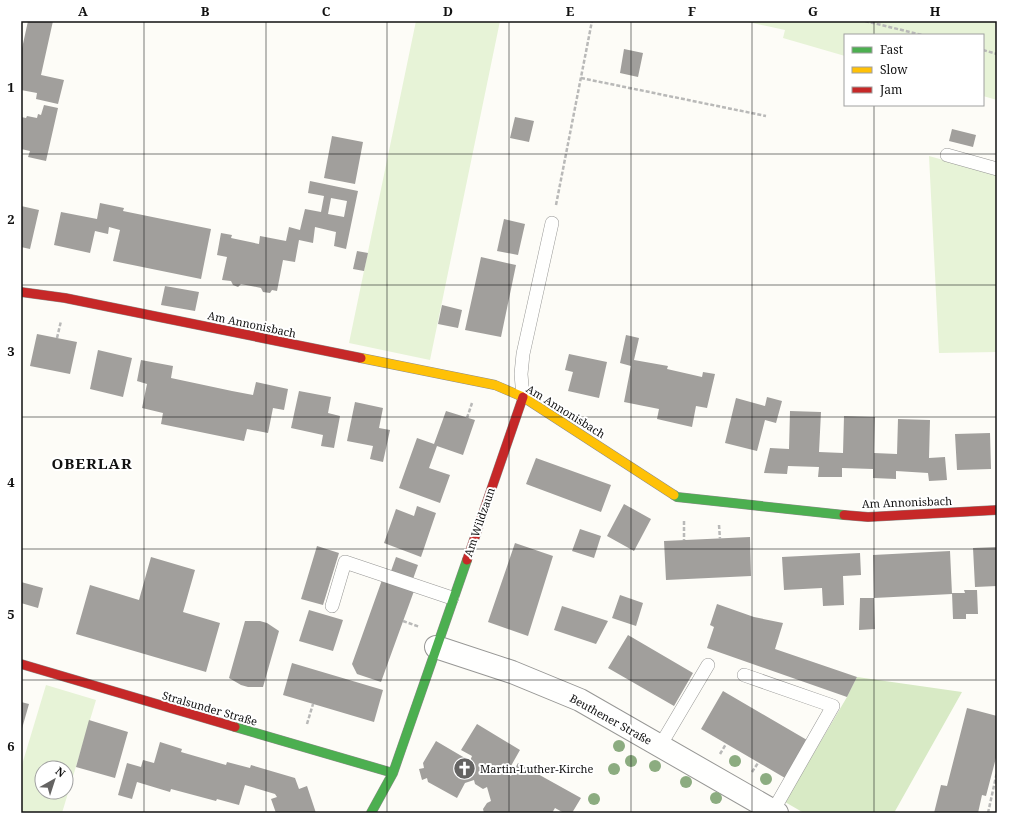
<svg xmlns="http://www.w3.org/2000/svg" width="1018" height="834" viewBox="0 0 1018 834" font-family="'Noto Serif',serif">
	<style>
		.green { fill: #e7f3d7; fill-rule: evenodd }
		.forest { fill: #d8eac5 }
		.building { fill: #a19f9c; fill-rule: evenodd }
		.lines { fill: none; stroke-linecap: round; stroke-linejoin: round }
		.lane-casing { stroke: #979795; stroke-width: 14 }
		.street-casing { stroke: #979795; stroke-width: 24 }
		.fast-casing { stroke: #8e8d8b; stroke-width: 10 }
		.slow-casing { stroke: #8e8d8b; stroke-width: 10 }
		.jam-casing { stroke: #8e8d8b; stroke-width: 10 }
		.path { stroke: #b9b9b8; stroke-width: 2.5; stroke-dasharray: 4 2; stroke-linecap: butt }
		.lane { stroke: #fffffe; stroke-width: 13 }
		.street { stroke: #fffffe; stroke-width: 22 }
		.fast { stroke: #4caf50; stroke-width: 9 }
		.slow { stroke: #ffc107; stroke-width: 9 }
		.jam { stroke: #c62828; stroke-width: 9 }
		.tree { fill: #8cac80 }
		.grid { fill: none; stroke: #111; stroke-width: 1; stroke-opacity: 0.55 }
		.labels { text-anchor: middle; dominant-baseline: central; stroke-width: 4; stroke-linejoin: round; paint-order: stroke }
		.street-label { font-size: 11px; fill: #111; stroke: #fff }
		.poi-label { font-size: 11px; fill: #111; stroke: #fff; text-anchor: start }
		.district-label { font-size: 15px; font-weight: bold; letter-spacing: 1px; fill: #111; stroke: #fff }
		.neatline { fill: none; stroke: #111; stroke-width: 1.5 }
		.grid-label { font-size: 13px; text-anchor: middle; font-weight: bold; fill: #111 }
	</style>
	<rect width="100%" height="100%" fill="#fdfcf7"/>
	<path class="green" d="M416,21H500L430,360L349,343Z
		M743,21H997V100L983,96V35H845V56L783,38L785,30Z
		M929,156L997,175V352L939,353Z
		M46,685L96,700L62,813H21V768ZM42,768H66V792H42Z"/>
	<path class="forest" d="M857,677L962,692L894,813H804L785,802L847,697Z"/>
	<path class="building" d="M28,21H53L41,75L64,80L58,104L36,99L37,93L21,90V53Z
		M624,49L643,53L638,77L620,73Z
		M44,105L58,108L46,161L28,157L30,151L21,149V117L26,118L27,116L37,118L38,114L41,115Z
		M515,117L534,121L529,142L510,138Z
		M952,129L976,135L973,147L949,141Z
		M332,136L363,142L355,184L324,178Z
		M310,181L358,191L346,249L334,246L336,232L315,227L313,243L299,240L295,262L283,260L277,291L272,290L270,293L263,292L261,288L241,284L238,287L233,285L231,281L222,280L227,257L217,255L221,233L232,235L231,238L259,244L260,236L286,241L289,227L300,230L305,209L321,212L324,196L308,193ZM331,198L347,201L344,217L328,214Z
		M100,203L124,208L123,211L211,229L201,279L113,261L120,230L109,227L108,234L95,231L90,253L54,245L61,212L97,219Z
		M21,206L39,210L30,249L21,247Z
		M504,219L525,224L518,255L497,251Z
		M357,251L368,253L364,271L353,269Z
		M481,257L516,265L501,337L465,330Z
		M165,286L199,292L195,311L161,305Z
		M442,305L462,310L458,328L438,324Z
		M37,334L77,342L70,374L30,366Z
		M626,335L639,338L634,360L668,366L667,369L702,377L703,372L715,374L707,408L696,406L692,427L657,419L659,409L624,402L631,366L620,363Z
		M98,350L132,358L123,397L90,389Z
		M569,354L607,362L599,398L568,391L573,372L565,370Z
		M141,360L173,366L171,378L232,391L253,395L256,382L288,389L284,410L273,408L268,433L247,429L244,441L161,424L163,413L142,408L147,384L137,381Z
		M299,391L331,397L328,413L340,416L334,448L321,446L323,435L291,428Z
		M767,397L782,401L776,423L765,420L757,451L725,443L736,398L765,406Z
		M355,402L383,408L379,428L390,430L383,462L370,459L373,446L347,441Z
		M446,411L475,420L463,455L437,446L429,468L450,475L440,503L399,488L417,438L434,444Z
		M790,411L821,412L819,452L843,453L844,416L875,417L874,453L897,454L898,419L930,420L929,458L945,457L947,480L929,481L928,473L896,471V479L873,478V469L842,468V477H818L819,467L788,466L787,474L764,473L770,448L789,449Z
		M990,433L991,469L957,470L955,434Z
		M536,458L611,485L601,512L526,484Z
		M624,504L651,519L634,551L607,536Z
		M417,506L436,513L421,557L384,543L396,509L414,516Z
		M580,529L601,536L594,558L572,551Z
		M750,537L751,576L666,580L664,541Z
		M515,543L553,556L528,636L488,622Z
		M317,546L339,553L323,605L301,599Z
		M997,547V586L975,587L973,548Z
		M950,551L952,594L874,598L873,555Z
		M860,553L861,575L843,576L844,605L823,606L822,588L784,590L782,557Z
		M151,557L195,570L183,612L220,623L206,672L76,634L90,585L139,600Z
		M396,557L418,565L413,579L391,571Z
		M382,580L414,591L381,682L357,674L352,664Z
		M21,582L43,588L38,608L21,603Z
		M964,590H977L978,614H966V619H953L952,593H965Z
		M620,595L643,603L636,626L612,618Z
		M860,598H874L875,629L859,630Z
		M717,604L754,617L783,623L775,649L857,677L847,697L707,648L714,627L710,625Z
		M562,606L608,621L596,644L554,630Z
		M309,610L343,620L333,651L299,641Z
		M245,621H260L267,623L279,631L263,687H248L241,685L229,678Z
		M628,635L693,673L674,706L608,668Z
		M292,663L383,690L374,722L283,695Z
		M723,691L807,740L785,778L701,729Z
		M21,702L29,704L21,732Z
		M967,708L997,716V754L986,796L982,795L978,813H934L941,785L947,786Z
		M89,720L128,732L115,778L76,767Z
		M477,724L520,750L507,773L511,776L518,763L581,798L572,813H564L555,808L552,813H484L483,809L487,803L491,801L487,787L483,789L475,784L474,780L465,783L457,798L428,782L427,778L422,780L419,769L424,768L423,763L436,741L470,761L472,756L461,750Z
		M160,742L182,749L181,752L226,765L227,762L250,768L251,765L295,778L299,789L307,786L316,813H276L271,799L277,797L275,794L245,785L239,805L217,799L216,801L171,789L170,792L137,782L132,799L118,795L127,763L141,767L143,760L154,763Z"/>
	<g class="lines">
		<defs>
			<path id="lane" d="M947,155L997,169
				M523,397L521,374L523,354L552,223
				M332,606L345,562L452,598
				M744,675L833,706L773,811
				M660,746L708,665"/>
			<path id="street" d="M436,647L512,672L580,700L777,813"/>
			<path id="fast" d="M674,495L677,497L844,515
				M235,727L393,773
				M371,813L393,773L467,560"/>
			<path id="slow" d="M361,358L495,385L523,397L674,495"/>
			<path id="jam" d="M21,292L65,298L361,358
				M844,515L868,517L997,510
				M467,560L523,397
				M21,664L235,727"/>
		</defs>
		<use href="#lane" class="lane-casing"/>
		<use href="#street" class="street-casing"/>
		<use href="#fast" class="fast-casing"/>
		<use href="#slow" class="slow-casing"/>
		<use href="#jam" class="jam-casing"/>
		<path class="path" d="M865,21L922,35
			M983,50L997,54
			M581,78L766,116
			M556,205L592,21
			M57,338L61,321
			M467,418L472,403
			M684,521V540
			M719,525L720,539
			M403,621L420,627
			M307,724L313,704
			M720,754L726,744
			M996,757H997
			M752,772L758,763
			M988,813L997,772"/>
		<use href="#lane" class="lane"/>
		<use href="#street" class="street"/>
		<use href="#fast" class="fast"/>
		<use href="#slow" class="slow"/>
		<use href="#jam" class="jam"/>
	</g>
	<g class="tree">
		<circle cx="619" cy="746" r="6"/>
		<circle cx="631" cy="761" r="6"/>
		<circle cx="735" cy="761" r="6"/>
		<circle cx="655" cy="766" r="6"/>
		<circle cx="614" cy="769" r="6"/>
		<circle cx="766" cy="779" r="6"/>
		<circle cx="686" cy="782" r="6"/>
		<circle cx="716" cy="798" r="6"/>
		<circle cx="594" cy="799" r="6"/>
	</g>
	<path class="grid" d="M144,21V813M266,21V813M387,21V813M509,21V813M631,21V813M752,21V813M874,21V35M874,105V813M21,154H997M21,285H997M21,417H997M21,549H997M21,680H997"/>
	<defs>
		<symbol id="church-disc" viewBox="-11 -11 22 22"><circle r="9.5" fill="#646362" stroke="#fff"/><path d="M-1.2-6h2.4v3.5h3.3v2.4h-3.3V6h-2.4V-.1h-3.3v-2.4h3.3Z" fill="#fff"/></symbol>
	</defs>
	<g fill-rule="evenodd">
		<use href="#church-disc" x="452" y="756" width="25" height="25"/>
	</g>
	<g class="labels">
		<g class="street-label">
			<text transform="translate(252 324) rotate(12)">Am Annonisbach</text>
			<text transform="translate(566 411) rotate(32)">Am Annonisbach</text>
			<text transform="translate(907 502) rotate(-2)">Am Annonisbach</text>
			<text transform="translate(479 522) rotate(-71)">Am Wildzaun</text>
			<text transform="translate(210 708) rotate(16)">Stralsunder Straße</text>
			<text transform="translate(611 719) rotate(29)">Beuthener Straße</text>
		</g>
		<g class="poi-label">
			<text x="480" y="768">Martin-Luther-Kirche</text>
		</g>
		<g class="district-label">
			<text x="92" y="463">OBERLAR</text>
		</g>
	</g>
	<rect width="1018" height="834" fill="none" stroke="#ffffff" stroke-width="44"/>
	<rect x="844" y="34" width="140" height="72" fill="#ffffff" stroke="#a0a0a0"/>
	<rect x="852" y="47" width="20" height="6" fill="#4caf50" stroke="#a0a0a0"/>
	<text x="880" y="54" font-size="12" fill="#111111">Fast</text>
	<rect x="852" y="67" width="20" height="6" fill="#ffc107" stroke="#a0a0a0"/>
	<text x="880" y="74" font-size="12" fill="#111111">Slow</text>
	<rect x="852" y="87" width="20" height="6" fill="#c62828" stroke="#a0a0a0"/>
	<text x="880" y="94" font-size="12" fill="#111111">Jam</text>
	<g transform="translate(54 780) rotate(39)"><circle r="19" fill="#ffffff" stroke="#a0a0a0"/>
	<path d="M0-3L7 15L0 10L-7 15Z" fill="#646362"/>
	<text y="-6" font-size="11" font-weight="bold" text-anchor="middle" fill="#111111">N</text>
	</g>
	<rect x="22" y="22" width="974" height="790" class="neatline"/>
	<g class="grid-label">
		<text x="83" y="16">A</text>
		<text x="205" y="16">B</text>
		<text x="326" y="16">C</text>
		<text x="448" y="16">D</text>
		<text x="570" y="16">E</text>
		<text x="692" y="16">F</text>
		<text x="813" y="16">G</text>
		<text x="935" y="16">H</text>
		<text x="11" y="92">1</text>
		<text x="11" y="224">2</text>
		<text x="11" y="356">3</text>
		<text x="11" y="487">4</text>
		<text x="11" y="619">5</text>
		<text x="11" y="751">6</text>
	</g>
</svg>
